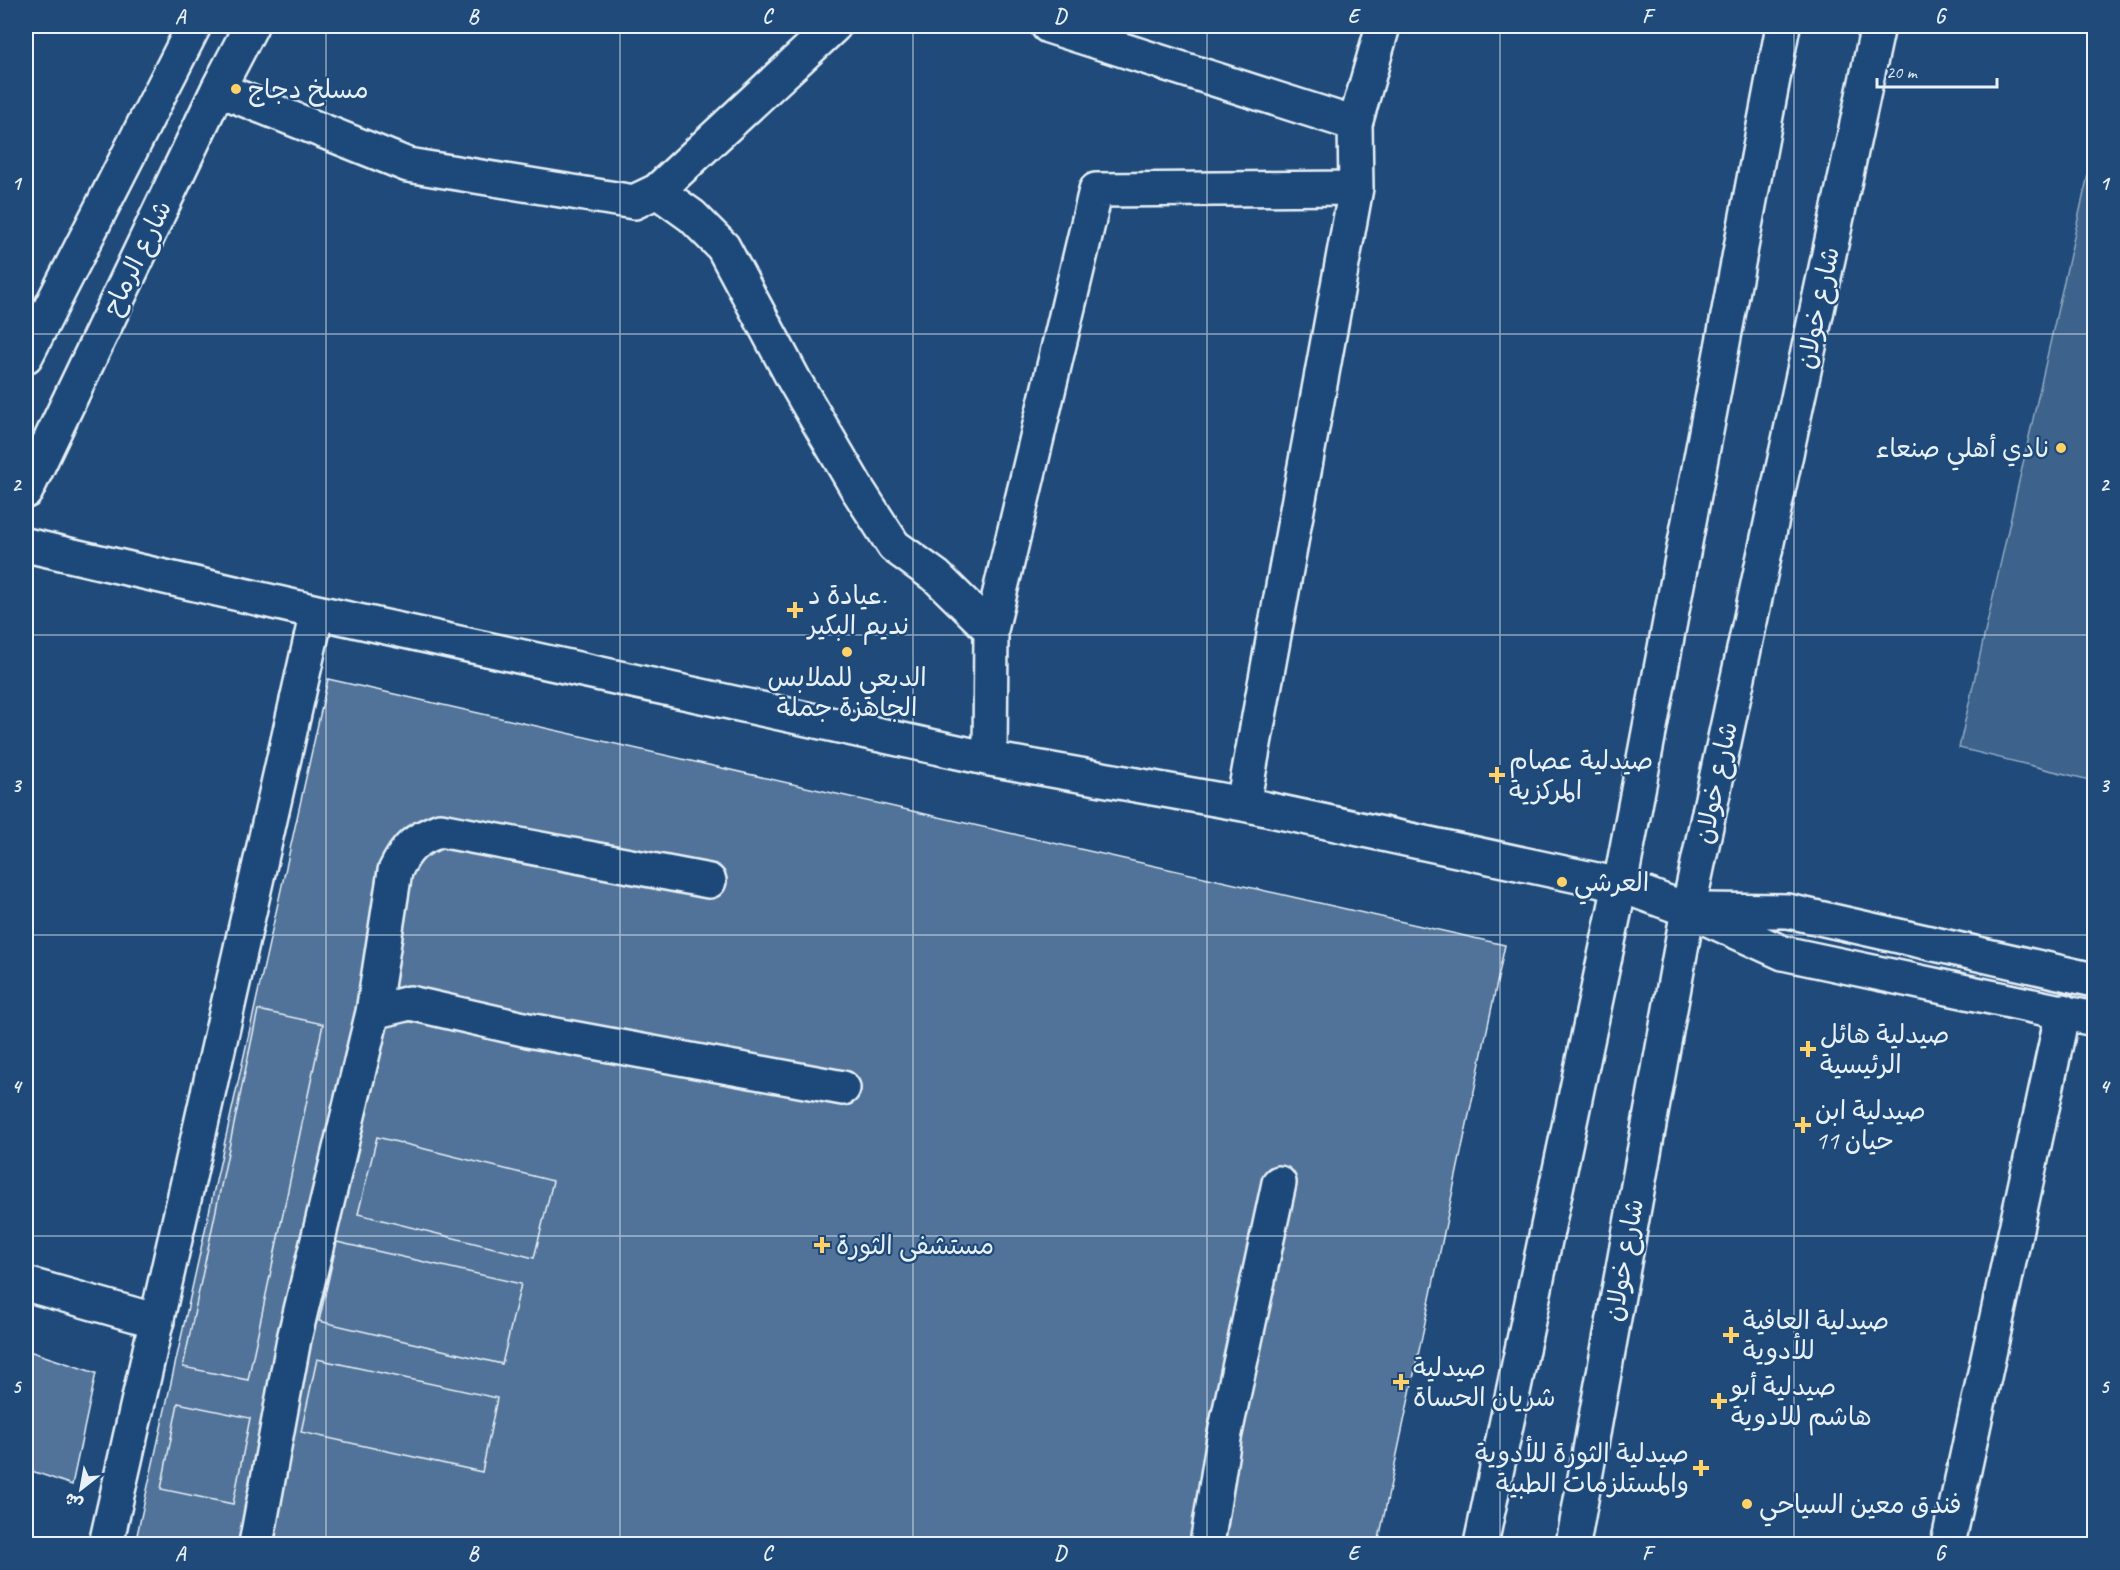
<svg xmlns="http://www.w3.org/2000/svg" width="2120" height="1570" viewBox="0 0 2120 1570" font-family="Caveat,'Playpen Sans Arabic',sans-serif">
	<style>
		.green { fill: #3c628c; stroke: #92aac2; stroke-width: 1.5 }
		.building { fill: #517399; stroke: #e8f1f8; stroke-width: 1.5 }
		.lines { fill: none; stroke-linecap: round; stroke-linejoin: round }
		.minor-casing { stroke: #e8f1f8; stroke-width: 38 }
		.major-casing { stroke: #e8f1f8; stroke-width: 38 }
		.minor { stroke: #1f4a7a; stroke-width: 33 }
		.major { stroke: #1f4a7a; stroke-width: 33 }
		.grid { fill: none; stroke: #e8f1f8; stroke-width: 1.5; stroke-opacity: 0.55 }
		.poi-dot { fill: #ffd166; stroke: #1f4a7a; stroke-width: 2 }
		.labels { text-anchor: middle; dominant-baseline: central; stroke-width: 4.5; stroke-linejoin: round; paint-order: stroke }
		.poi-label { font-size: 26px; fill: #e8f1f8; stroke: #1f4a7a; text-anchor: start }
		.street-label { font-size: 26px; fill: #e8f1f8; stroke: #1f4a7a }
		.neatline { fill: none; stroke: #e8f1f8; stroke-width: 2 }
		.grid-label { font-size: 20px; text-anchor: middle; font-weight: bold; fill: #e8f1f8 }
	</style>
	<rect width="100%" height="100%" fill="#1f4a7a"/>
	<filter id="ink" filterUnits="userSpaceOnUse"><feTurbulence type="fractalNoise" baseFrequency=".0167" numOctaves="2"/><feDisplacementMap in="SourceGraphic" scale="12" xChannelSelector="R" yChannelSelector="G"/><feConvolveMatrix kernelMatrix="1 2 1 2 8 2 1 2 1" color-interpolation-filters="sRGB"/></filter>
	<g filter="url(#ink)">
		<path class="green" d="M2094,148V781L1959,748Z"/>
		<path class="building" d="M328,679L1505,945L1378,1544H135Z
			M258,1010L323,1024L248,1380L183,1367Z
			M377,1137L553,1181L534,1258L358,1214Z
			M337,1242L521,1284L502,1364L319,1321Z
			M26,1350L96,1373L72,1485L26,1469Z
			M317,1359L497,1398L482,1472L301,1432Z
			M178,1403L250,1418L233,1504L161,1489Z"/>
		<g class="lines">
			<defs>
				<path id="minor" d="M1048,26L1355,124
					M218,89L408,165L634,202L657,191L834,26
					M657,191L692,216L723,247L794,380L858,490L894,546L937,577L991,630
					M26,356L194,26
					M26,491L218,89L251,26
					M26,545L317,612L990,759L1243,804L1620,885L1688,910L1783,953L2094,1019
					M990,759L991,630L1096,190L1356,188
					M1243,804L1356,188L1355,124L1383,26
					M1702,910L1788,911L2094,980
					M373,1012L410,1003L528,1030L843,1088
					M26,1284L157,1321
					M106,1544L317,612
					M256,1544L294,1339L373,1012L395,871C407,846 415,840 440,830L709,881
					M1207,1544L1224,1438L1279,1183
					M1948,1544L2063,1011"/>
				<path id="major" d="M1481,1544L1620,885L1783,26
					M1573,1544L1688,910L1878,26"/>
			</defs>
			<use href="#minor" class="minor-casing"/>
			<use href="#major" class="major-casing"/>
			<use href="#minor" class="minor"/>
			<use href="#major" class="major"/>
		</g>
	</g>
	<path class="grid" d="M326,26V1544M620,26V1544M913,26V1544M1207,26V1544M1500,26V1544M1794,26V1544M26,334H2094M26,635H2094M26,935H2094M26,1236H2094"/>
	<g class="poi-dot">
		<circle cx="236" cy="89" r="6"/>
		<circle cx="2061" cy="448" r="6"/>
		<path d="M792 601h6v6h6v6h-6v6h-6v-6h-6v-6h6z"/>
		<circle cx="847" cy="652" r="6"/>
		<path d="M1494 766h6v6h6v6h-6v6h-6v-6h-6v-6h6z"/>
		<circle cx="1562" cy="882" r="6"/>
		<path d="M1805 1040h6v6h6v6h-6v6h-6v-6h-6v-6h6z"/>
		<path d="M1800 1116h6v6h6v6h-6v6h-6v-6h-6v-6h6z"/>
		<path d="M819 1236h6v6h6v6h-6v6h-6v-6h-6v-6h6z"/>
		<path d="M1728 1326h6v6h6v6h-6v6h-6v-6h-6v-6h6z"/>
		<path d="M1398 1373h6v6h6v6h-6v6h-6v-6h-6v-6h6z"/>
		<path d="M1716 1392h6v6h6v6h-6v6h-6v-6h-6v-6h6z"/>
		<path d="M1698 1459h6v6h6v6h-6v6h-6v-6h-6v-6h6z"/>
		<circle cx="1747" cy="1504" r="6"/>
	</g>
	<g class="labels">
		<g class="poi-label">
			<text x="248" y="89">مسلخ دجاج</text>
			<text x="2049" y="448" text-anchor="end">نادي أهلي صنعاء</text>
			<text x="808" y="595">عيادة د.<tspan x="808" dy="30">نديم البكير</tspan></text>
			<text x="847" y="677" text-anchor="middle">الدبعي للملابس<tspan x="847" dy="30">الجاهزة جملة</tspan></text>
			<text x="1509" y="760">صيدلية عصام<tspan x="1509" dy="30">المركزية</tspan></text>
			<text x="1574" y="882">العرشي</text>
			<text x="1820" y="1034">صيدلية هائل<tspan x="1820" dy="30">الرئيسية</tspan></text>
			<text x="1815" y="1110">صيدلية ابن<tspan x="1815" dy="30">حيان 11</tspan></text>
			<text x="836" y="1245">مستشفى الثورة</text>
			<text x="1743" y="1320">صيدلية العافية<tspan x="1743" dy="30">للأدوية</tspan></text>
			<text x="1413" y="1367">صيدلية<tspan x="1413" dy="30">شريان الحساة</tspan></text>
			<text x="1731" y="1386">صيدلية أبو<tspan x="1731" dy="30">هاشم للادوية</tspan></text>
			<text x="1689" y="1453" text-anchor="end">صيدلية الثورة للأدوية<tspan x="1689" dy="30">والمستلزمات الطبية</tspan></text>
			<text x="1759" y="1504">فندق معين السياحي</text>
		</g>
		<g class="street-label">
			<text transform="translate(137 258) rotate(-64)">شارع الرماح</text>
			<text transform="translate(1818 308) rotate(-78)">شارع خولان</text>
			<text transform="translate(1716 783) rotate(-78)">شارع خولان</text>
			<text transform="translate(1624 1260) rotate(-80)">شارع خولان</text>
		</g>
	</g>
	<rect width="2120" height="1570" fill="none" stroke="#1f4a7a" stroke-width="66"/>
	<g transform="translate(81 1489) rotate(211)" stroke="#1f4a7a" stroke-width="4.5" paint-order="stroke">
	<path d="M0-4.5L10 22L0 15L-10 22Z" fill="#e8f1f8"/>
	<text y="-9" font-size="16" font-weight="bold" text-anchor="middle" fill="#e8f1f8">ش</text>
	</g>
	<path d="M1877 78v9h120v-9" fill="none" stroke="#e8f1f8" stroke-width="3"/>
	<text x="1886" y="78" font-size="18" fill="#e8f1f8" stroke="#1f4a7a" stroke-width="4.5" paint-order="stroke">20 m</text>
	<rect x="33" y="33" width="2054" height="1504" class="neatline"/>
	<g class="grid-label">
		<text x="180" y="23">A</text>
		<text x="473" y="23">B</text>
		<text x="767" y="23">C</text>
		<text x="1060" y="23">D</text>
		<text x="1353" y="23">E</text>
		<text x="1647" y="23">F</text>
		<text x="1940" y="23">G</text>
		<text x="16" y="190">1</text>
		<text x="2104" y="190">1</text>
		<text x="16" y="491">2</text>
		<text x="2104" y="491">2</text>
		<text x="16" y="792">3</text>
		<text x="2104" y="792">3</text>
		<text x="16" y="1093">4</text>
		<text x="2104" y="1093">4</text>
		<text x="16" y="1393">5</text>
		<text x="2104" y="1393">5</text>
		<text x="180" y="1560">A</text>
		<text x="473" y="1560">B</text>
		<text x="767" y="1560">C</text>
		<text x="1060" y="1560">D</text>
		<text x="1353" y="1560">E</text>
		<text x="1647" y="1560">F</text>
		<text x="1940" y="1560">G</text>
	</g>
</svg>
